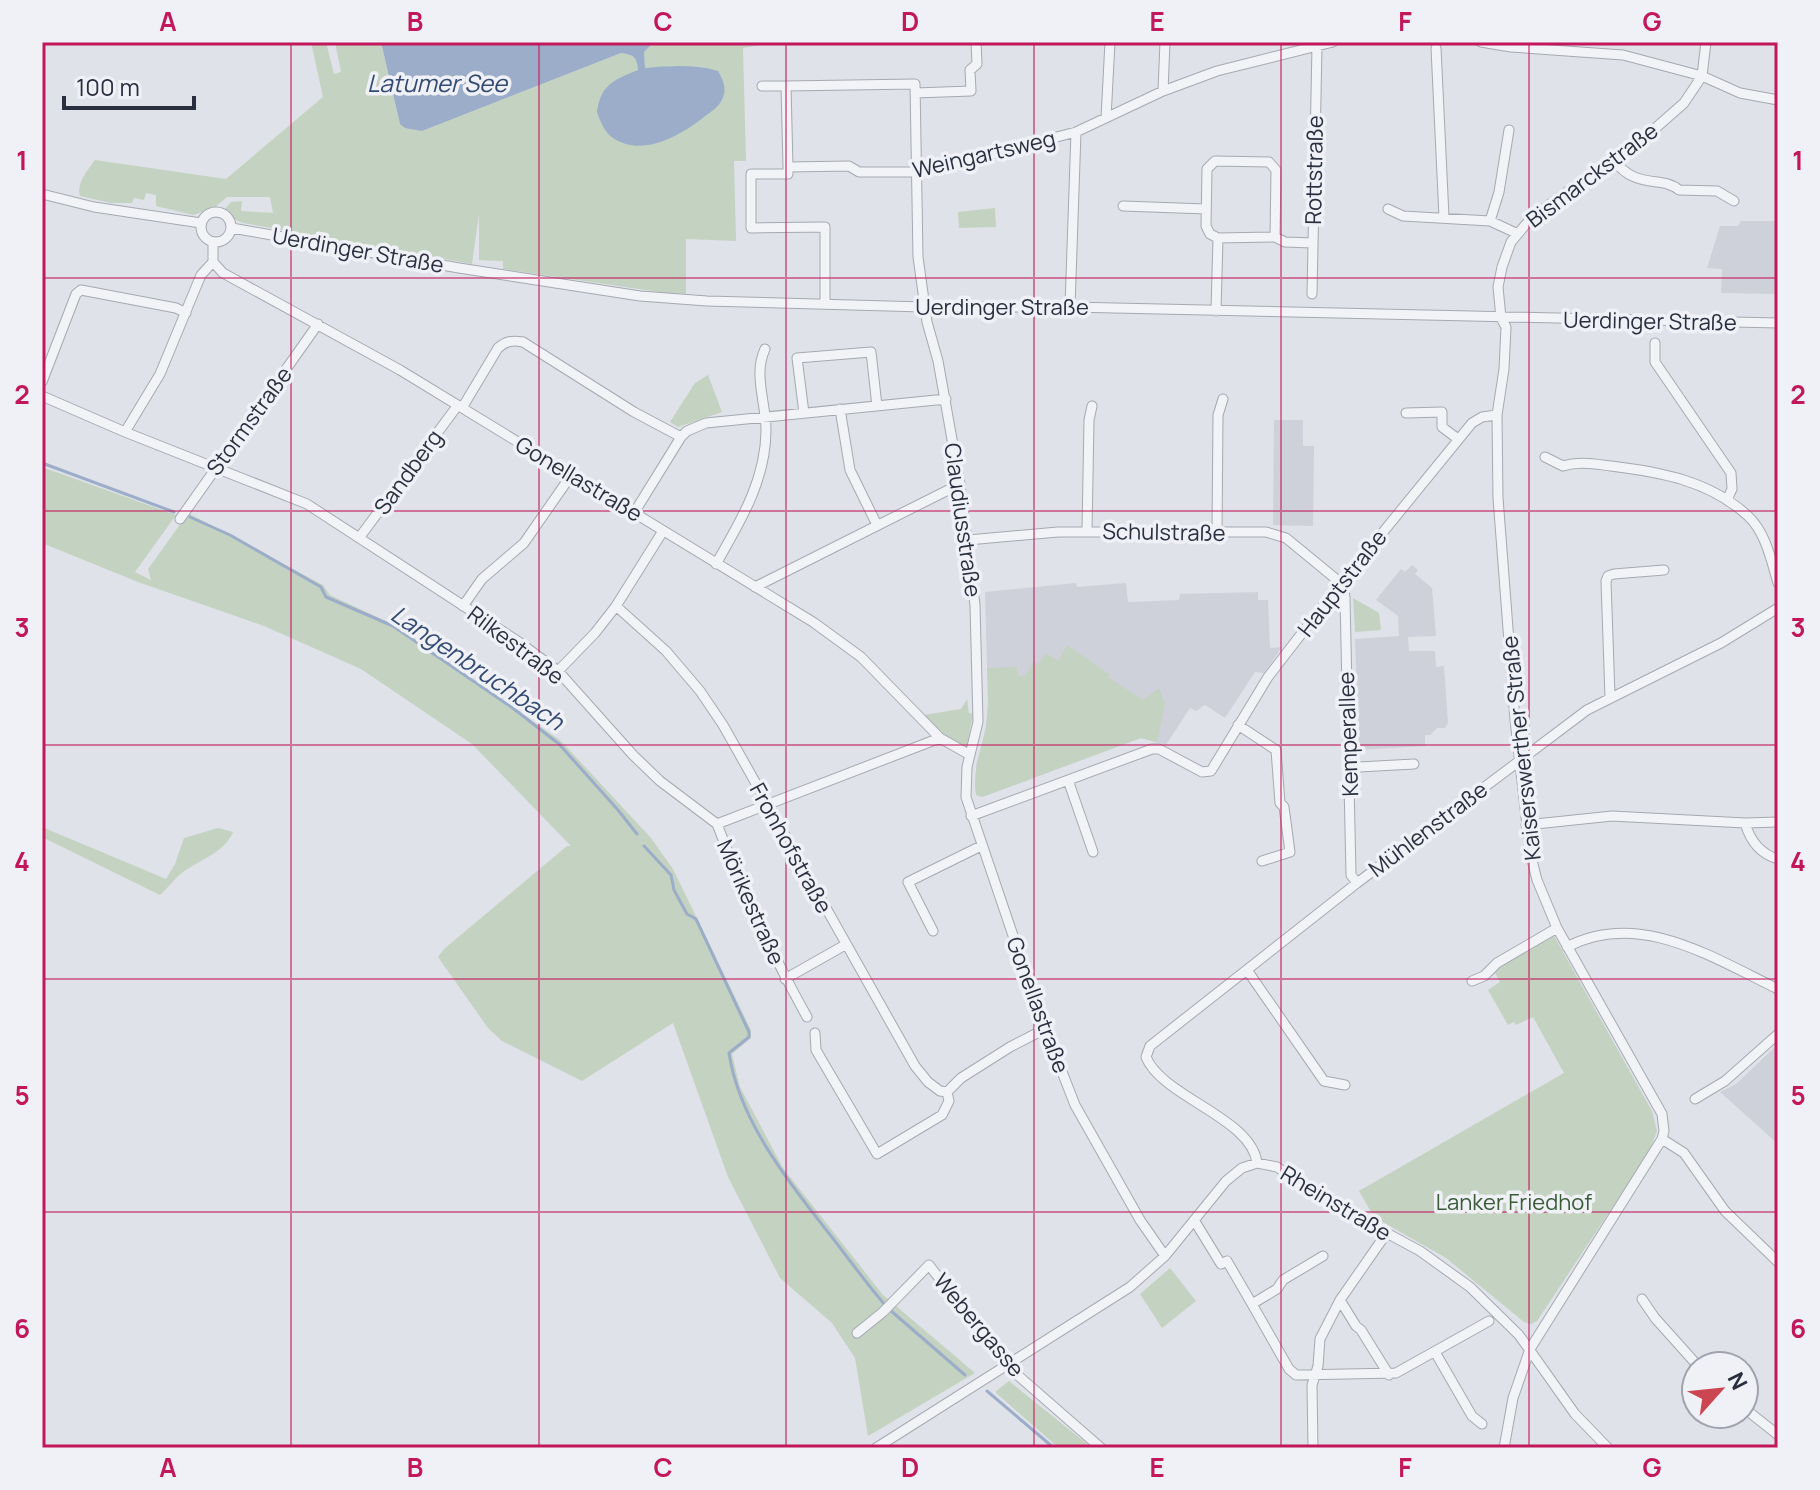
<svg xmlns="http://www.w3.org/2000/svg" width="1820" height="1490" viewBox="0 0 1820 1490" font-family="Manrope,sans-serif">
	<style>
		.built { fill: #ced1da }
		.green { fill: #c4d2c1 }
		.water { fill: #9badc8 }
		.lines { fill: none; stroke-linecap: round; stroke-linejoin: round }
		.stream { stroke: #9badc8; stroke-width: 3 }
		.minor-casing { stroke: #a5a9b2; stroke-width: 11 }
		.minor { stroke: #f2f3f7; stroke-width: 9 }
		.grid { fill: none; stroke: #c2185b; stroke-width: 2; stroke-opacity: 0.55 }
		.labels { text-anchor: middle; dominant-baseline: central; stroke-width: 7; stroke-linejoin: round; paint-order: stroke }
		.street-label { font-size: 22px; fill: #292f3f; stroke: #eff1f6 }
		.park-label { font-size: 22px; fill: #3a5b36; stroke: #eff1f6 }
		.water-label { font-size: 24px; font-style: italic; fill: #334a72; stroke: #eff1f6 }
		.neatline { fill: none; stroke: #c2185b; stroke-width: 3 }
		.grid-label { font-size: 26px; text-anchor: middle; font-weight: bold; fill: #c2185b }
	</style>
	<rect width="100%" height="100%" fill="#dfe2e8"/>
	<path class="built" d="M1741,221H1778V294L1721,293L1722,269L1707,268L1720,226H1738Z
		M1274,420H1303V446H1314L1313,526L1273,525Z
		M1412,565L1418,570L1415,574L1432,588L1436,636L1408,637L1409,651H1435L1436,667L1444,666L1448,723L1445,728H1437L1430,735H1425V746L1359,750L1355,639L1399,636L1398,616L1376,600L1401,569L1405,572Z
		M1076,583L1077,587L1126,583L1128,602L1179,600L1180,594L1258,592V600H1268L1270,648L1282,647L1264,673L1255,672L1225,718L1205,705L1196,711L1190,708L1166,745L1141,738L982,797L976,795V765L986,728L988,704L985,592Z
		M1778,1044V1144L1720,1092L1736,1084Z"/>
	<path class="green" d="M311,42H326L334,74L341,72L335,42H381L400,124L422,131L621,53C634,55 637,57 638,70L606,87L705,67L675,66L645,68L644,52L654,42H776L743,48L746,161H734L736,241L686,239V294L666,293L503,269V261L479,260V214L472,264L243,223L232,218L225,209L231,202L242,201L241,211L273,213L270,197H227L214,208L193,215L156,206V195L146,193L144,200L134,198L132,203H111L80,196C76,183 88,170 95,160L226,179L323,97Z
		M995,208L996,227L959,228L958,212Z
		M708,375L722,412L678,427L670,422L695,383Z
		M42,467L176,515L135,572L151,580L148,569L184,519L190,514L323,585L330,595L394,625L561,741L651,838L673,869L751,1030V1038L732,1054L740,1087L783,1168L883,1295L975,1373L868,1436L855,1358L832,1323L780,1278L728,1177L673,1023L582,1081L502,1041L488,1028L438,957L444,949L567,846H571L472,744L361,669L264,626L138,582L42,543Z
		M1353,598L1379,613L1381,630L1355,632Z
		M1067,645L1109,674L1108,677L1143,700L1159,688L1165,704L1157,742L1141,738L982,797L976,795C972,771 982,749 986,726C989,707 988,687 987,668L1017,667V676L1026,675L1033,663L1038,664L1046,653L1058,661Z
		M967,699L969,713L973,714L967,745C951,749 934,727 924,715L961,709Z
		M42,827L166,879L175,864L184,838L218,828L233,832C224,853 201,859 183,872C175,878 168,888 160,895L42,837Z
		M1553,934L1652,1111L1657,1131L1649,1152L1537,1321L1531,1324L1524,1322L1446,1258L1374,1217L1359,1191L1564,1073L1533,1017L1516,1025L1514,1022L1508,1025L1488,990L1500,982L1493,969Z
		M1170,1268L1196,1301L1162,1328L1140,1294Z
		M1009,1381L1092,1448H1059L995,1392Z"/>
	<path class="water" d="M381,42H654L644,52L645,68C669,66 695,64 718,71C722,78 726,86 724,94C721,106 713,110 704,117C681,135 643,158 613,138C605,133 600,121 597,112C601,84 614,80 638,70C637,57 634,55 621,53L422,131L405,128L400,124Z"/>
	<g class="lines">
		<path class="stream" d="M42,463L174,512
			M190,517L230,535L321,587L326,597L393,626L514,709L559,744L618,810L637,834
			M644,846L671,875L674,890L687,914L696,919L749,1032V1037L729,1053C739,1121 790,1184 831,1236C849,1259 866,1283 885,1305
			M890,1310L965,1375
			M987,1391L1054,1448"/>
		<defs>
			<path id="minor" d="M1481,42L1511,47L1623,55L1702,76L1740,93L1778,100
				M1436,48L1444,217
				M762,86H786
				M1163,91L1165,42
				M915,93L971,91L970,70L977,64L976,42
				M1106,118L1110,42
				M1613,159C1636,191 1662,175 1679,190L1717,191L1734,201
				M788,167L786,86L915,84L918,257L927,322L938,361L960,484L975,605L978,722L967,767L966,797L1041,1018L1075,1105L1140,1220L1165,1256
				M42,194L94,207L201,223
				M1123,206L1206,209
				M1388,209L1403,216L1490,221L1516,233
				M201 227a15 15 0 1 1 30 0a15 15 0 1 1-30 0Z
				M1490,221L1499,192L1509,130
				M232,228L459,268L640,296L707,301L924,307H1070L1778,323
				M1218,238L1210,234L1206,226L1207,169L1215,161L1269,162L1276,170L1275,237
				M213,242V262L223,273L400,370L813,622L861,657L940,738
				M1312,294L1317,46
				M825,304V227L751,228V174H788V167L849,166L859,172H917L941,167L1076,132L1163,91L1217,71L1333,42
				M1070,307L1076,132
				M1216,311L1218,238L1275,237L1285,242L1312,243
				M1655,343V362L1731,473L1732,489L1727,500
				M42,382L76,294L81,290L176,308L186,313
				M42,396L125,432L307,504L519,642L558,671L633,755L660,781L717,824L940,738L970,755
				M462,408L498,348C506,341 512,340 523,342L634,412L681,437
				M840,409L850,470L877,525
				M804,413L797,358L871,352L877,406
				M1406,413L1442,412V427L1458,439
				M125,432L160,374L201,275L213,262
				M1545,457L1563,466C1579,461 1594,464 1611,466C1661,472 1710,481 1748,516C1766,533 1771,560 1778,583
				M634,513L681,437L687,431L706,423L946,399
				M180,519L318,324
				M1087,531L1089,420L1092,406
				M1217,533L1218,415L1223,399
				M359,538L458,405
				M968,540L1058,532H1266L1286,538L1342,584
				M716,564C740,522 766,480 766,430C766,402 753,375 765,349
				M1342,584L1345,597L1351,875L1357,883
				M755,587L960,484
				M463,606L482,579L524,543L572,474
				M616,606L666,651L700,691L723,725L915,1066L928,1082L940,1091L947,1092L961,1078L1010,1047L1045,1029
				M558,671L595,633L616,606L663,531
				M1610,697L1606,581L1608,576L1614,574L1664,570
				M1238,725L1276,750L1280,803L1284,807L1290,852L1262,861
				M1359,767L1414,764
				M1068,780L1093,852
				M971,816L1152,749H1159L1202,772L1211,771L1268,677L1326,602L1472,423L1482,417L1497,415
				M1745,823C1750,840 1760,854 1778,859
				M717,824C743,892 772,954 807,1017
				M1526,825L1612,816L1745,823L1778,822
				M933,931L908,882L981,846
				M1567,947C1639,909 1713,958 1778,989
				M1247,970L1324,1081L1345,1085
				M785,979L845,945
				M1472,981L1484,976L1497,963L1557,928
				M815,1033L816,1050L877,1154L942,1115L949,1101L947,1092
				M1695,1099L1725,1081L1778,1034
				M1662,1139L1684,1153L1725,1211L1778,1262
				M1257,1163C1252,1118 1162,1097 1146,1057L1150,1046L1357,883L1587,710L1721,643L1778,608
				M1194,1220L1221,1264L1227,1261L1252,1304
				M1323,1256L1283,1280L1277,1289L1252,1304L1289,1369L1296,1375L1396,1373L1489,1321
				M1642,1299L1655,1318L1698,1366
				M1340,1300L1356,1326L1361,1330L1389,1375
				M857,1333L883,1312L929,1265L1006,1365L1101,1448
				M1435,1352L1472,1416L1482,1424
				M1744,1408L1778,1435
				M876,1448L1130,1287L1165,1256L1226,1181L1242,1168L1257,1163L1277,1167L1331,1203L1420,1251L1470,1287L1519,1335L1575,1414L1608,1448
				M1313,1448L1312,1385L1318,1366L1320,1339L1340,1300L1386,1234
				M1504,1448L1513,1398L1530,1349L1662,1139L1664,1131L1662,1114L1557,928L1537,880L1530,852L1515,720L1498,498L1497,415L1504,369L1506,327L1501,318L1498,287L1502,267L1511,242L1532,217L1651,132L1684,103L1702,76L1706,42"/>
		</defs>
		<use href="#minor" class="minor-casing"/>
		<use href="#minor" class="minor"/>
	</g>
	<path class="grid" d="M291,42V1448M539,42V1448M786,42V1448M1034,42V1448M1281,42V1448M1529,42V1448M42,278H1778M42,511H1778M42,745H1778M42,979H1778M42,1212H1778"/>
	<g class="labels">
		<g class="street-label">
			<text transform="translate(984 154) rotate(-13)">Weingartsweg</text>
			<text transform="translate(1314 170) rotate(-89)">Rottstraße</text>
			<text transform="translate(1592 175) rotate(-37)">Bismarckstraße</text>
			<text transform="translate(358 250) rotate(10)">Uerdinger Straße</text>
			<text x="1002" y="307">Uerdinger Straße</text>
			<text transform="translate(1650 321) rotate(1)">Uerdinger Straße</text>
			<text transform="translate(249 421) rotate(-54)">Stormstraße</text>
			<text transform="translate(408 472) rotate(-54)">Sandberg</text>
			<text transform="translate(579 479) rotate(31)">Gonellastraße</text>
			<text transform="translate(963 520) rotate(82)">Claudiusstraße</text>
			<text transform="translate(1164 532) rotate(1)">Schulstraße</text>
			<text transform="translate(1342 583) rotate(-52)">Hauptstraße</text>
			<text transform="translate(516 645) rotate(37)">Rilkestraße</text>
			<text transform="translate(1348 734) rotate(-92)">Kemperallee</text>
			<text transform="translate(1521 748) rotate(-96)">Kaiserswerther Straße</text>
			<text transform="translate(1428 829) rotate(-37)">Mühlenstraße</text>
			<text transform="translate(791 848) rotate(61)">Fronhofstraße</text>
			<text transform="translate(751 902) rotate(66)">Mörikestraße</text>
			<text transform="translate(1038 1005) rotate(70)">Gonellastraße</text>
			<text transform="translate(1336 1203) rotate(31)">Rheinstraße</text>
			<text transform="translate(979 1325) rotate(50)">Webergasse</text>
		</g>
		<g class="park-label">
			<text x="1514" y="1202">Lanker Friedhof</text>
		</g>
		<g class="water-label">
			<text x="437" y="82">Latumer See</text>
			<text transform="translate(478 667) rotate(34)">Langenbruchbach</text>
		</g>
	</g>
	<rect width="1820" height="1490" fill="none" stroke="#eff1f6" stroke-width="88"/>
	<g transform="translate(1720 1390) rotate(63)"><circle r="38" fill="#eff1f6" stroke="#a0a3ad" stroke-width="2"/>
	<path d="M0-6L14 30L0 20L-14 30Z" fill="#cb4650"/>
	<text y="-12" font-size="22" font-weight="bold" text-anchor="middle" fill="#292f3f">N</text>
	</g>
	<path d="M64 96v12h130v-12" fill="none" stroke="#292f3f" stroke-width="4"/>
	<text x="76" y="96" font-size="24" fill="#292f3f" stroke="#eff1f6" stroke-width="6" paint-order="stroke">100 m</text>
	<rect x="44" y="44" width="1732" height="1402" class="neatline"/>
	<g class="grid-label">
		<text x="168" y="31">A</text>
		<text x="415" y="31">B</text>
		<text x="663" y="31">C</text>
		<text x="910" y="31">D</text>
		<text x="1157" y="31">E</text>
		<text x="1405" y="31">F</text>
		<text x="1652" y="31">G</text>
		<text x="22" y="170">1</text>
		<text x="1798" y="170">1</text>
		<text x="22" y="404">2</text>
		<text x="1798" y="404">2</text>
		<text x="22" y="637">3</text>
		<text x="1798" y="637">3</text>
		<text x="22" y="871">4</text>
		<text x="1798" y="871">4</text>
		<text x="22" y="1105">5</text>
		<text x="1798" y="1105">5</text>
		<text x="22" y="1338">6</text>
		<text x="1798" y="1338">6</text>
		<text x="168" y="1477">A</text>
		<text x="415" y="1477">B</text>
		<text x="663" y="1477">C</text>
		<text x="910" y="1477">D</text>
		<text x="1157" y="1477">E</text>
		<text x="1405" y="1477">F</text>
		<text x="1652" y="1477">G</text>
	</g>
</svg>
